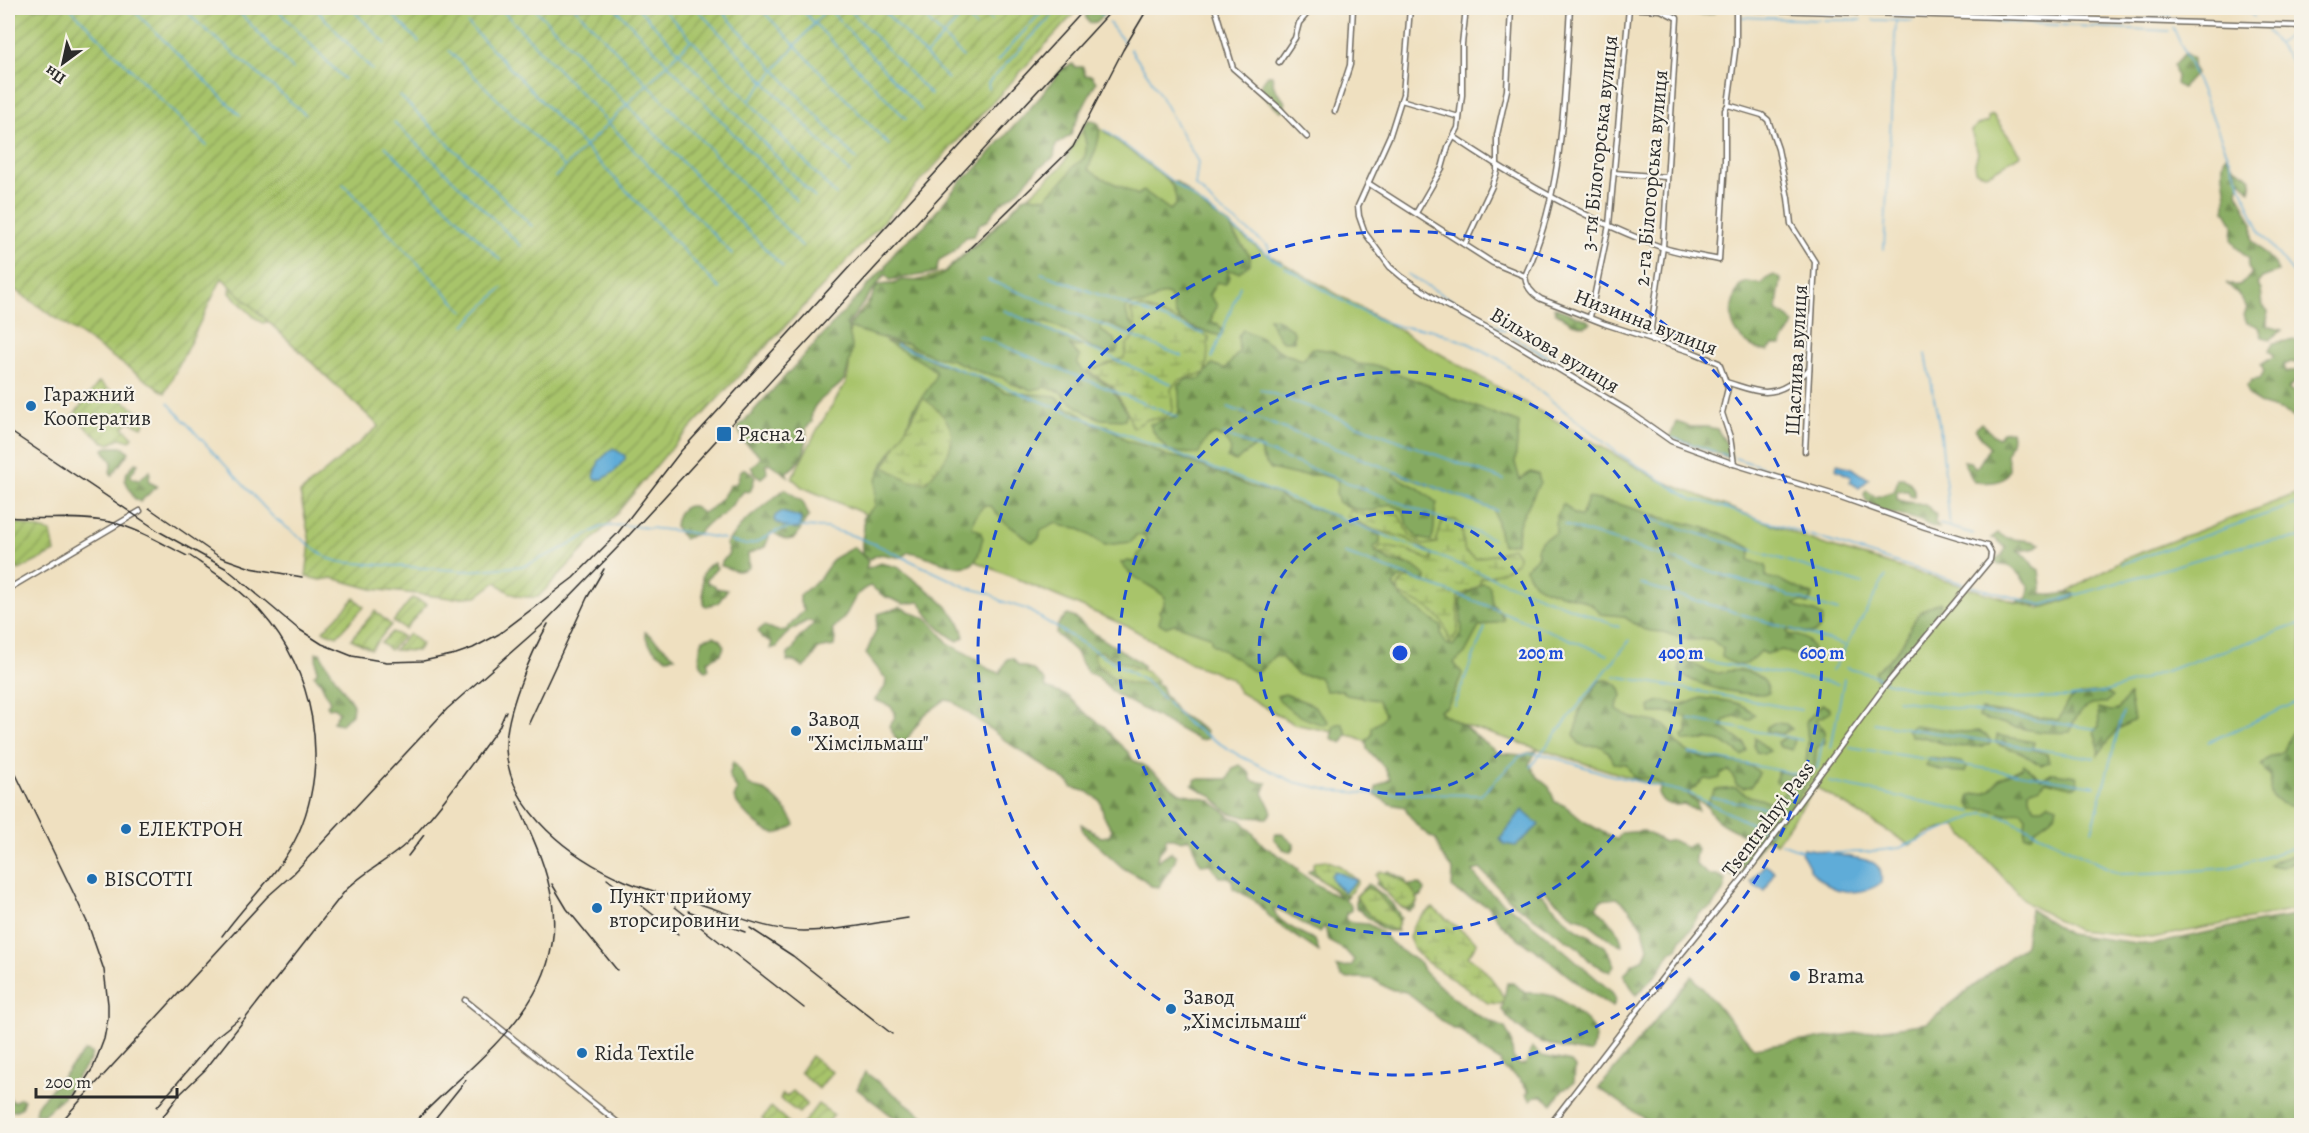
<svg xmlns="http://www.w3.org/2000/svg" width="2309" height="1133" font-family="Alegreya,serif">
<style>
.green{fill:#a8c46b;stroke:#6a784b;stroke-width:1.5}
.forest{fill:url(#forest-firs);stroke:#586a45;stroke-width:1.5}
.wetland{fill:url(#wetland-marsh);stroke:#6a784b;stroke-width:1.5}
.garden{fill:url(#garden-furrows);stroke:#6a784b;stroke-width:1.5}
.water{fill:#5eacd8;stroke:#446c82;stroke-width:1.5}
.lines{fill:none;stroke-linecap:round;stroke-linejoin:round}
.stream{stroke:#5eacd8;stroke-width:1.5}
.street-casing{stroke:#706a5f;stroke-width:7}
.street{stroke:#fff;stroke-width:4}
.rail{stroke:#2b2b2b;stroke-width:1.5}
.ring{fill:none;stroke:#1d4ed8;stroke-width:3;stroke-dasharray:10 8}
.poi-dot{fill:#1f6fb2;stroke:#f7f3e8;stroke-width:2}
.labels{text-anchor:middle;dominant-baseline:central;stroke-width:4.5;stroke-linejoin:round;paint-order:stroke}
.street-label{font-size:21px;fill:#2b2b2b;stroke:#f7f3e8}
.poi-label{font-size:21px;fill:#2b2b2b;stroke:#f7f3e8;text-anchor:start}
.centre{fill:#1d4ed8;stroke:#f7f3e8;stroke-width:3}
.ring-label{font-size:18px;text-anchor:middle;font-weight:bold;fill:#1d4ed8;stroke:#f7f3e8;stroke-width:4.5;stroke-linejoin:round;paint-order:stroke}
</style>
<defs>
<pattern id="forest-firs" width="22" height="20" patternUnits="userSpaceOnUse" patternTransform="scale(1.5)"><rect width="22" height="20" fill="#86aa5f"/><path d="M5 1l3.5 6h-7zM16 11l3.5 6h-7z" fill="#6e8b4f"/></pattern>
<pattern id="wetland-marsh" width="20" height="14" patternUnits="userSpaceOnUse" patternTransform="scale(1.5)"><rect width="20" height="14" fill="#a8c46b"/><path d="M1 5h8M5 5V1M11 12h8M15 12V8" fill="none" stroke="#899f58"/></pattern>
<pattern id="garden-furrows" width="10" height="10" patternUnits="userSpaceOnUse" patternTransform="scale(1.5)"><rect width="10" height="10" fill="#a8c46b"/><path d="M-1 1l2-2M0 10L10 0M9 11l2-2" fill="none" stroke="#899f58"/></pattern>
</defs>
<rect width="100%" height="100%" fill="#f7f3e8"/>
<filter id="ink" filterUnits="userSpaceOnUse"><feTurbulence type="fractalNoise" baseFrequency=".0167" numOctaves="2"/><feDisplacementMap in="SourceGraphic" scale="12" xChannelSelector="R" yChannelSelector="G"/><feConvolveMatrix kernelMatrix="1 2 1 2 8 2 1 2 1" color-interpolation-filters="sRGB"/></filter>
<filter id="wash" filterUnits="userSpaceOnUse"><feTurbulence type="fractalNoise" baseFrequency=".008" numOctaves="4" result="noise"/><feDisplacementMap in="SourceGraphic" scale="24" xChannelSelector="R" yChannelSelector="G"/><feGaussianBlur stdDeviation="1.35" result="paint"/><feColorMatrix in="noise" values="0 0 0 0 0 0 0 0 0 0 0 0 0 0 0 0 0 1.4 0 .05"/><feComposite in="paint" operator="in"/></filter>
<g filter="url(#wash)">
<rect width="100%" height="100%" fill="#efe0c0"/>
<!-- green -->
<g class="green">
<polygon points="1993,115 2021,154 1992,172 1985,174 1976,171 1975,163 1978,153 1971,131 1977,125 1988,122 1988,117"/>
<polygon points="1088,119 1262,251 1657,479 1822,544 2039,609 2124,559 2301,492 2301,906 2295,910 2152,938 2077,930 2028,904 1955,825 1927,833 1910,845 1816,787 1776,843 1689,796 1447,720 1412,769 1357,737 1294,724 1239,692 1231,678 1192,664 1131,628 802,487 792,478 817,430 846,383 849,369 849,334 851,323 882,285 912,282 944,272 1062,166"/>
</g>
<!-- forest -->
<g class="forest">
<polygon points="1095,8 1109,8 1097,22 1089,23 1085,16"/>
<path d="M 1670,8 L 1714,8 L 1715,12 C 1705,17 1680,14 1670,8 Z"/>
<polygon points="2185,53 2193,59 2192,66 2196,73 2182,88 2176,84 2177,77 2174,65"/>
<path d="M 1073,64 L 1075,67 L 1083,67 L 1085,75 L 1092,76 L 1096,82 L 1073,128 L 1071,135 L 1056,145 L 1054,157 L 1036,170 L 1017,192 L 1000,204 L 987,221 L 979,224 L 974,236 L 966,237 L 952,253 L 939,260 L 936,272 C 921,276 905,277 890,280 L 885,274 L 847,325 C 849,332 852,341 852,348 C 852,353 846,377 844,380 C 834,394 807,401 812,422 L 806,428 C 808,446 803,463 786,472 L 788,476 L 769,463 L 766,465 L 767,473 L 761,478 L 754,473 L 751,466 L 757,463 L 761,456 L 744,442 L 738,428 L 883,269 L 886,270 L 886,265 L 896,250 L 926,224 L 961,181 L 974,171 L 1041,96 L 1058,74 L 1063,68 Z"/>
<path d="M 1268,75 L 1272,75 L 1274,87 L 1285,102 L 1285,109 L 1281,111 C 1267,99 1251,94 1268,75 Z"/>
<path d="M 1092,120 L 1099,124 C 1102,137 1093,157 1088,169 C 1103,181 1122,185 1137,195 L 1144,191 L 1170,210 L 1176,204 C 1176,195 1175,189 1169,182 L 1177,182 L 1210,212 L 1230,225 L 1235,236 L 1250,256 L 1250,264 L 1239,272 L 1227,270 L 1230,277 L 1225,284 L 1217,282 L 1209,295 L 1217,305 L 1213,312 L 1211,322 L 1218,324 L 1223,332 L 1221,336 C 1201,330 1170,326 1173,300 L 1168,294 L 1160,295 L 1146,304 L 1132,304 L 1126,309 C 1127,319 1129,323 1138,328 L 1141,337 L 1103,322 L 1100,330 L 1114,339 L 1118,346 L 1116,353 C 1096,357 1080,337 1063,329 C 1052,323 1038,321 1026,319 L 1083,346 L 1075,347 L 1069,344 L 1080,357 L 1077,364 L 1082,370 L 1110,386 L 1127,412 L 1125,420 L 1101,419 L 1087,413 L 1065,398 L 1061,392 L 1046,387 L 1031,390 L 1010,383 L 1004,378 L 980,372 L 950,359 L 934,357 L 906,343 L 898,343 L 848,327 C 853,317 864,314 869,304 C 872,298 874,291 878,285 L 894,284 L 901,280 L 925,281 L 940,276 L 987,236 L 1023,198 L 1030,196 L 1045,198 C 1052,190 1061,183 1068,175 C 1070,172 1071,169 1073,167 C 1080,161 1086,160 1086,149 C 1087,140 1082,135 1083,126 Z"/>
<path d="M 2226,155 C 2229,160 2232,165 2236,168 C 2247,174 2255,176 2250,191 L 2240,179 L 2238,193 L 2253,224 L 2252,240 L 2275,264 L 2278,272 L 2262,278 L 2257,284 L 2261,290 L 2263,306 L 2268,311 L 2267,326 L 2282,330 L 2270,339 L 2262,337 C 2260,328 2257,324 2247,323 L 2244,315 L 2247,308 L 2238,294 L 2226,283 C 2239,289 2244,283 2252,274 L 2248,267 L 2249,258 L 2236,247 L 2232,240 L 2233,224 L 2225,210 C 2230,192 2217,171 2226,155 Z"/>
<path d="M 1774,275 L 1781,280 L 1776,310 L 1789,318 L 1794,324 L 1781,345 L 1773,345 L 1768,351 C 1761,351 1757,349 1750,345 C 1727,331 1728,308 1739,286 L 1746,282 L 1762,284 L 1767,278 Z"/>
<polygon points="1554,307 1587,320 1591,323 1585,326 1572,323 1555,312"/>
<path d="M 1269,318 C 1278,318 1288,325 1294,332 L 1294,341 L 1282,341 C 1278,336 1270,324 1269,318 Z"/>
<path d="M 1243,330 L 1257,336 L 1285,354 L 1303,360 L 1312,348 L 1334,351 L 1357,364 L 1378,366 L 1430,386 L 1452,398 L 1519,423 L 1515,463 L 1520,480 L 1530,472 L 1538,474 L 1540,482 L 1519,524 L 1517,543 L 1502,545 L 1494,510 L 1396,473 L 1394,476 L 1418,488 L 1437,503 C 1432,518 1437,527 1431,541 L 1418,538 L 1407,525 L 1403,510 L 1390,504 L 1372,511 L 1355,509 L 1339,503 L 1336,492 L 1338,480 L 1321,475 L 1297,475 L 1271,469 L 1263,460 L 1259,445 C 1248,449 1245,455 1236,461 L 1227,458 L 1231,450 L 1226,439 L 1214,434 L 1207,438 L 1198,454 L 1169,452 C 1162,442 1153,436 1150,424 L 1177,417 C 1182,408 1178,395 1179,385 L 1187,379 L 1200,379 L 1213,364 L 1225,369 L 1239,352 L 1238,336 Z"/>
<polygon points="2296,340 2301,342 2301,361 2299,364 2291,362 2284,365 2286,373 2301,369 2301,383 2293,383 2288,389 2295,392 2301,391 2301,420 2283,411 2259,404 2248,394 2247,386 2252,380 2260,379 2264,372 2261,365 2274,356 2269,350 2273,343"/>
<path d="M 885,341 L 910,348 L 938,363 L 970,373 L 1005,392 L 1056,396 L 1067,409 L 1075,410 L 1092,423 L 1108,426 L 1127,441 L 1150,447 L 1166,456 L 1181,458 L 1211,470 L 1249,486 L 1275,493 L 1289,502 L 1337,516 L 1350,525 L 1359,523 L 1380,535 L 1380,543 L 1374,547 L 1376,553 L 1390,561 L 1413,566 L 1426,576 L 1425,586 L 1405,576 L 1398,579 L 1393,585 L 1402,598 L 1442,627 L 1441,634 L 1446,644 L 1453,646 L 1462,633 L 1460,600 L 1482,583 L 1489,585 C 1491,591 1491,597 1492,602 C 1495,610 1502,612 1504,620 L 1479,627 L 1465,653 L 1454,663 L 1462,673 C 1462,676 1449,704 1447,706 C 1445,709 1442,709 1439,710 L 1444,715 L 1458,722 L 1498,753 L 1522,755 L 1537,750 L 1529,764 L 1537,777 L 1549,787 L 1555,802 C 1568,804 1575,817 1587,823 C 1597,829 1607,835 1617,840 L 1621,833 L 1644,831 L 1664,842 L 1672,840 L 1686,847 L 1693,843 L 1697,849 L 1695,858 L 1696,865 L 1709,875 L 1717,875 L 1725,879 L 1725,889 L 1711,908 L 1701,912 L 1695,920 L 1692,928 L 1681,939 L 1677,948 L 1670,952 L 1658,973 L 1636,995 L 1624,975 L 1632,964 L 1644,959 L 1648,948 L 1643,928 L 1629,908 L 1617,898 L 1601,900 L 1596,907 C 1606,920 1621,928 1622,945 L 1612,941 L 1583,919 L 1575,917 L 1543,890 L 1538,890 C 1548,900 1557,911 1567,921 C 1583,937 1610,940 1614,966 L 1610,972 L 1589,961 L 1580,949 L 1514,904 L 1480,869 L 1473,871 C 1484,893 1512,907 1531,923 C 1559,945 1585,969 1612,992 L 1616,1000 L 1613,1007 C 1588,993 1568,975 1546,958 C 1527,943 1498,929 1489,906 L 1458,893 L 1452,887 L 1453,871 L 1441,854 L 1436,839 C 1425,836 1409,818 1405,807 L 1390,804 L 1375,795 L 1376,787 L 1390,779 L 1384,767 L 1367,749 L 1366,741 L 1372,735 L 1372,727 L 1381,721 L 1385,714 L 1377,700 L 1347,695 L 1342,690 L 1326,691 L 1319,677 L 1298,675 L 1281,657 L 1274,656 L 1259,672 L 1251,670 L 1239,660 L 1212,644 L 1210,636 L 1174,624 L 1166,627 L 1159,623 L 1161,616 L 1159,611 L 1164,605 L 1165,597 C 1151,583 1131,581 1121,562 L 1129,561 L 1136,563 L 1138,555 L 1147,542 L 1144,535 L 1136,535 L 1131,542 L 1105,545 L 1078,528 L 1063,526 L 1056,522 L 1041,530 L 1039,538 L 1032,542 L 1003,521 L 991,506 L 983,506 L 974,519 L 972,527 L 980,531 L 983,538 C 980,545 980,555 975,561 C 962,578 924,551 908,552 L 902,557 C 889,559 883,549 871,559 L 863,556 C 858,541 867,533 863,517 L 875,506 L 876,481 L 884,462 L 903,436 L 914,408 L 933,382 L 936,373 C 931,364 897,349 885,341 Z"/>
<polygon points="1676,422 1691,427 1707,427 1717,429 1730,449 1731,456 1729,458 1692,445 1690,442 1670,438"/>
<path d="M 1981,423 C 1987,428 1990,434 1998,438 L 2003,432 L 2011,431 C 2014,441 2009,445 2007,454 C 2007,458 2009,463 2009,468 C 2007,485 1988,483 1974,482 L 1963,461 L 1970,462 L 1976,468 C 1983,461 1983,454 1990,448 L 1975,429 Z"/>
<polygon points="108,447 124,447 129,452 112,475 110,472 112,462 105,453 104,449"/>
<polygon points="135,463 138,464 131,474 131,478 138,480 150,471 149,482 157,486 140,502 134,498 125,480 127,472"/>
<path d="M 743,469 L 746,469 L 755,477 L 751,490 L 748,492 L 744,491 L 723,515 L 709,522 L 698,533 L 684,539 L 675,526 C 676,515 681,505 693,506 L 702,513 C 713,509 725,496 729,486 L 737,483 L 740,472 Z"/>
<path d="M 1899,478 L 1903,478 C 1910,481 1916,488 1914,497 L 1910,496 L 1908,491 L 1897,491 L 1897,499 C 1913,507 1923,497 1936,515 L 1935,523 L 1939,528 C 1929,528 1922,520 1912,518 C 1897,515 1879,512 1867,502 L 1864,494 L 1866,490 L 1876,497 L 1894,491 Z"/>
<path d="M 785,489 L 803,502 L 809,516 C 801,522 800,543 785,539 C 780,538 776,533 771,532 L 765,547 L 748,554 L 749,567 C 739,575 731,569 720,565 L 729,553 L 726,544 L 743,523 Z"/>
<path d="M 1588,498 L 1619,504 L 1656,516 L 1702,527 L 1723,534 L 1751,548 L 1749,560 L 1766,566 L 1766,577 L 1779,580 L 1813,595 L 1808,604 L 1801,602 L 1794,604 C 1802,612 1814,609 1823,617 C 1819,644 1803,629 1787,630 L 1788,634 C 1800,636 1809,637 1813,650 L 1804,659 L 1782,650 L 1766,654 L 1761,651 C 1747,667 1741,670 1722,657 L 1723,649 L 1711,639 L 1688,640 L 1663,632 L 1651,631 L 1643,629 L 1623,616 L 1600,614 C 1585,588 1533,602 1526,568 L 1538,556 L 1537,548 L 1542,540 L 1556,533 L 1556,517 L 1563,503 L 1574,514 L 1581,517 Z"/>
<path d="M 1998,533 C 2011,543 2024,537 2040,544 L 2033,549 L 2017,551 L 2028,558 L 2034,567 L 2039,570 L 2042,594 C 2052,598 2064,591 2074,593 L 2075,597 L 2045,607 L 2014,602 L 2028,598 L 2029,586 C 2018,576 2017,565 1999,565 L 1994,559 L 2002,556 L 2006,548 L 1996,539 L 1991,538 Z"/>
<path d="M 854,547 L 868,561 L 866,569 L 880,563 L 898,567 L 904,572 C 925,589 960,609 964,637 L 958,641 C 942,633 928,618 920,602 L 904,604 L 884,596 L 870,586 C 857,591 854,600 848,611 C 845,618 837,624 832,630 L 835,638 L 834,646 L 818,649 L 809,663 L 803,667 L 794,661 L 787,661 L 788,654 C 796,649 794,643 800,637 C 805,631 811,629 814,622 L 807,621 C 796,627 782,635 777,647 L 770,649 L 772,642 L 762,638 L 758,631 L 764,626 L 778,631 L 786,630 L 804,610 L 800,603 L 800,595 L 820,578 L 834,558 Z"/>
<path d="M 714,563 L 717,568 L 707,579 L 707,583 L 714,585 L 716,588 L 727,590 L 718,603 L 707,606 L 704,605 C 704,589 695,571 714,563 Z"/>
<path d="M 1941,602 C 1941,617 1896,666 1884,679 L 1876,679 L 1875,671 C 1882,665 1890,660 1896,652 C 1916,629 1906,613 1941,602 Z"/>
<path d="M 900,607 L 929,620 L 949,644 L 978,660 L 988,669 L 1000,673 L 1007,659 L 1013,658 L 1018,665 L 1032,669 L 1045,681 L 1046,688 L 1067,696 L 1088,715 L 1105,727 L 1113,738 L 1129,753 L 1133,760 L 1146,767 L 1180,793 L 1203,798 L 1211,801 L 1231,817 L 1241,820 L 1264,846 L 1282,857 L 1298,869 L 1297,871 L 1328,892 L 1342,898 L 1320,879 L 1308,872 L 1323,862 L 1348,896 L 1344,898 L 1351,905 L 1351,911 L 1346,913 L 1345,919 L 1354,923 L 1368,924 L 1377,929 L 1396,947 L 1421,964 L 1425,972 L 1445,991 L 1477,1015 L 1505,1028 L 1511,1039 L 1513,1057 L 1519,1065 L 1526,1064 L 1532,1047 L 1542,1056 L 1571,1062 L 1575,1067 L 1574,1082 L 1562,1091 L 1552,1104 L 1542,1096 L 1535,1096 L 1531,1100 L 1526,1094 L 1529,1091 L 1519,1079 L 1503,1068 L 1500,1061 L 1480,1049 L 1463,1032 L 1451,1028 L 1406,992 L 1389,989 L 1373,979 L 1358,978 L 1349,979 L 1342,977 L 1336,967 L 1352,966 L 1354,960 L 1345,950 L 1328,941 L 1325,926 L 1320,932 C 1302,928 1290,910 1273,909 C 1278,924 1302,933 1315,940 L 1319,952 L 1276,923 L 1254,900 L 1233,888 L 1232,880 L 1227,877 L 1219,877 L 1210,864 L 1202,865 C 1195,857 1195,847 1189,838 L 1182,841 L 1174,838 L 1166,838 L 1165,846 L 1158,854 L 1157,861 L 1171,852 L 1176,856 C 1175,867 1163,876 1159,887 L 1151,886 L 1145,880 L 1123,868 L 1083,832 L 1081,824 L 1101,837 L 1109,836 L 1112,829 L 1104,817 L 1100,801 L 1088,792 L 1073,788 L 1068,782 L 1010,744 L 952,701 L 945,700 L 923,716 L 905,742 L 897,740 L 889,726 L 894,720 L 895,712 L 890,706 L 875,700 L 885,687 L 886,679 L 866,654 L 876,630 L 878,614 Z"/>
<path d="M 1068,615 L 1075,618 L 1093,633 L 1138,661 L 1144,667 L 1140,670 L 1151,681 L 1161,686 L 1164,694 L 1179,714 L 1206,731 L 1207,739 L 1199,740 L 1115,694 L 1098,677 L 1087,672 L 1075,651 L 1056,634 C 1057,625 1059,620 1068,615 Z"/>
<path d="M 645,632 L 647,633 L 675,657 L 667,658 C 657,653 646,645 645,632 Z"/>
<path d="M 714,636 L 721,640 L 724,647 L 721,654 L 707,661 L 709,669 L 706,671 C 696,661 699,652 703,639 Z"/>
<path d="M 316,653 L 320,653 C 330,671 342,687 353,705 L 352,714 L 341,724 L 333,722 L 339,712 L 334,707 L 329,708 L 327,705 L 330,702 L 320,681 L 314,675 L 317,672 Z"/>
<path d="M 1689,661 C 1697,666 1704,671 1714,673 C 1719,674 1723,672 1728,671 C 1746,669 1766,673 1769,693 C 1748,697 1693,687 1679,671 L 1681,663 Z"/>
<path d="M 1607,680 C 1616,683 1620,686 1622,696 L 1618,702 L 1617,710 C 1636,725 1651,716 1665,726 C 1672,730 1671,735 1675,741 C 1682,750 1696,757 1707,759 C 1723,762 1750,760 1759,773 L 1751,786 L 1743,788 L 1736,785 L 1734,777 L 1729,771 L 1721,773 L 1720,778 L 1713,780 L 1705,779 L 1688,793 L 1690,798 L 1697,802 L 1698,810 L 1690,808 L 1684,804 C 1672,806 1663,806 1658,793 L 1662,786 C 1654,777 1646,778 1634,778 L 1626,764 L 1614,763 C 1612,759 1609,753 1606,750 C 1595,738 1582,757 1574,734 L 1577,727 L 1579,711 L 1599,681 Z"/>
<path d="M 2106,692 L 2113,697 L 2106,703 C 2096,702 2081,708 2076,718 C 2073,722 2073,727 2070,732 C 2047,734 2023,730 2001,723 C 1993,720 1986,721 1979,717 L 1981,710 L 2058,720 C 2064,714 2063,709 2067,703 C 2074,692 2095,694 2106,692 Z"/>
<path d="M 1285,694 L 1313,705 L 1328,722 L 1324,725 C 1307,720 1286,712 1277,696 Z"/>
<polygon points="2129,695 2134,720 2117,730 2098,755 2099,748 2094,732 2099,726 2098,708 2110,711 2117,710"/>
<path d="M 1701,698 C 1722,701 1740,699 1755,715 L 1749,720 L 1734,716 L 1724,721 L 1724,729 L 1744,743 L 1747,751 L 1742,756 C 1722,737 1711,739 1684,741 L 1682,737 L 1687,734 L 1687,717 L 1672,713 L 1651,713 L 1650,707 C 1665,694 1668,706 1682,705 C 1688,704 1694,700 1701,698 Z"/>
<path d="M 1822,704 L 1830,708 L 1830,711 L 1826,715 L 1816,719 L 1824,731 L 1825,743 L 1819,745 L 1816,749 L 1814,773 L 1794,803 L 1738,875 L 1730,875 L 1732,868 L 1755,841 C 1737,829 1713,826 1706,803 L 1715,790 L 1736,788 L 1749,796 L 1774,803 L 1788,789 L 1784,784 L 1776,782 L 1777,772 L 1783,772 L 1801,778 L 1805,774 L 1808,741 L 1806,722 Z"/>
<polygon points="1342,723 1347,734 1342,743 1331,738 1334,725"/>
<polygon points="1774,723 1786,724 1792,729 1782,734 1766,731 1767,727"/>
<path d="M 1914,725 L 1962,732 L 1979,731 L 1986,735 L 1991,741 L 1989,745 C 1976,747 1962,748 1949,745 C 1935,742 1926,735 1911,736 L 1907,729 Z"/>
<path d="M 2301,731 L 2301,806 C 2292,808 2274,804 2271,793 C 2269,788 2271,782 2271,777 L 2261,766 C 2269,754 2273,758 2282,752 C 2287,747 2288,739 2291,733 Z"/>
<path d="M 1997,735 L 2034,742 L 2032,749 L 2047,754 L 2049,762 L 2041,765 C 2033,762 2028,755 2020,752 C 2012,748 2004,749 1996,743 Z"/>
<polygon points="1787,737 1795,739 1792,750 1780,747 1777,742"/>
<polygon points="1755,738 1770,751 1763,754 1756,752 1754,745"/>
<polygon points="1930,758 1961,762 1967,768 1965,772 1941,771 1926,765"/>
<path d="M 733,762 C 742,770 744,780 749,785 C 754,789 758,788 763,790 C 775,797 790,812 795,825 C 788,829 781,835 772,833 C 760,830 739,808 734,798 L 737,790 L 729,776 Z"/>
<polygon points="2024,764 2042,779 2053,773 2076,776 2079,785 2071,787 2046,781 2040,787 2029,791 2029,798 2035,808 2043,808 2049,803 2057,806 2055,815 2036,829 2032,836 2024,836 2026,817 2021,811 2006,815 1989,809 1973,809 1968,803 1970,795 1985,793 1992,789 1999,779 2022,768"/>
<polygon points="1240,765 1249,772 1252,781 1267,783 1263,793 1272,812 1267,818 1246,817 1230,813 1223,808 1213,797 1192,785 1196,779 1228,779 1233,768"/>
<polygon points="1275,834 1282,834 1294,844 1294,848 1291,852 1283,849 1274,839"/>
<polygon points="2301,853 2301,858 2282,867 2269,865 2274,861"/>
<path d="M 1388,871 L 1404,879 L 1408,885 L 1419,884 L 1424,890 L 1422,896 L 1418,897 L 1415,908 L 1409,911 C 1395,906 1389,892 1376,884 L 1379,878 Z"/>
<path d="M 1368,884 C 1383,894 1393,902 1401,918 L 1399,921 L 1388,915 L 1398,931 L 1387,931 L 1382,929 L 1356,908 L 1356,896 Z"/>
<polygon points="2030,909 2068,934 2152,945 2235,926 2301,915 2301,1125 1654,1125 1599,1088 1692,976 1754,1048 1927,1023 2025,945"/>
<path d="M 1507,983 L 1514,983 L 1525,993 C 1535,992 1544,994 1553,996 C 1562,999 1594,1024 1595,1033 C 1596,1039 1593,1046 1592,1052 C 1578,1054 1546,1045 1533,1038 C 1522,1032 1510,1020 1502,1010 Z"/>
<polygon points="85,1051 92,1053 90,1060 61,1099 43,1115 35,1113 37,1105"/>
<polygon points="865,1072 935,1125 904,1125 857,1089"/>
<polygon points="8,1096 13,1102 21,1098 24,1100 21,1108 14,1111 8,1110"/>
</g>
<!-- wetland -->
<g class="wetland">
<polygon points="231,284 270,321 263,323 254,317 230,293"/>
<polygon points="1141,307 1184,323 1209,337 1206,373 1180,380 1171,389 1173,410 1164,419 1148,419 1133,428 1127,412 1113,387 1088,371 1124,358 1127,344 1135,336 1135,323 1130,310"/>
<path d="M 923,398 C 944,413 961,431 946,457 C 941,466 932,474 926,483 L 910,481 L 884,467 Z"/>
<path d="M 1351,510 L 1367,516 L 1382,512 L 1398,514 L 1410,535 L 1423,545 L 1436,543 L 1442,522 C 1467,512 1461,537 1465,552 L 1476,559 C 1483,555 1490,556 1498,554 C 1504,551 1506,549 1513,548 L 1518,555 L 1517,563 C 1505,570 1495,576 1481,578 L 1479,586 L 1458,597 L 1458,631 L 1450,644 C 1448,638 1447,631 1444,625 C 1437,609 1414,601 1399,594 L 1398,586 L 1403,580 L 1411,578 L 1426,583 L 1426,576 L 1413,566 L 1376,552 L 1380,546 L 1410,551 L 1431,561 L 1432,554 L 1406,538 L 1374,530 L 1346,516 Z"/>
<path d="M 1101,651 C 1107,654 1112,658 1118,661 C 1133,667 1147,668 1157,681 C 1138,692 1096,676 1093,653 Z"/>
<path d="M 1326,860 L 1340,866 L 1358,881 L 1351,892 L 1346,895 C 1333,889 1313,879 1313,864 L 1317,861 Z"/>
<path d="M 1381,871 C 1395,877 1414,885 1418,901 C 1415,905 1410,909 1405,908 C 1398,908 1377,882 1376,875 Z"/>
<path d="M 1367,888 L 1375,891 L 1397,917 L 1399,921 L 1396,931 C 1380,927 1363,910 1356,896 Z"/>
<path d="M 1433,908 L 1477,943 L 1468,957 C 1483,965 1497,984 1505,999 L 1501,1004 L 1488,1003 L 1425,961 L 1415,951 L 1409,938 C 1413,922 1419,917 1433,908 Z"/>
</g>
<!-- garden -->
<g class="garden">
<path d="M 8,8 L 1079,8 L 894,210 L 667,453 L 606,526 L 538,597 C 518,598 511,596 496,582 L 477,596 L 451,598 L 372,589 L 332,578 L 321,580 L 306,577 L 310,542 L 300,493 L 379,426 L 222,278 L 165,393 L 8,285 Z"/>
<polygon points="99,382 137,411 145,422 142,427 129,421 123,427 133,437 130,441 120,438 110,444 102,441 73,416"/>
<polygon points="9,521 51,532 55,552 19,570 8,563"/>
<polygon points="355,598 364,607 337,636 323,631"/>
<polygon points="412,598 427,604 405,629 393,622"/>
<polygon points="375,611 391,625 371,649 351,639"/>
<polygon points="392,632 403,637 390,650 381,643"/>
<polygon points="409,634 422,644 417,651 394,650"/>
<polygon points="811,1056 832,1072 819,1089 800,1072"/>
<polygon points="793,1091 807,1104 799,1113 780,1099 783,1094 786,1097"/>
<polygon points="818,1104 834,1115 826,1125 802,1125"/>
<polygon points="771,1107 789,1123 788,1125 770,1125 762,1119"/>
</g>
<!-- water -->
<g class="water">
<polygon points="613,448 625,456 625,459 615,471 603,479 596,479 594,477 599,461"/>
<polygon points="1837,464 1852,468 1869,479 1859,488 1850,482 1851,477 1836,469"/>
<path d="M 781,512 L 800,517 L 801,521 L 799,528 C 792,531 779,525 774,520 L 775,516 Z"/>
<polygon points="1522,810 1539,825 1516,846 1504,844 1500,839"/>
<path d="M 1803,848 C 1818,850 1831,853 1845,856 C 1862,860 1885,858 1881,883 C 1860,898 1830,893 1813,873 C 1808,867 1806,859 1801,853 Z"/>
<polygon points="1765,864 1774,872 1765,891 1756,887 1751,881"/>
<path d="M 1335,871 L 1356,880 L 1345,892 C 1338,887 1332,884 1331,875 Z"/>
</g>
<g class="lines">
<!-- stream -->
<g class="stream">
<polyline points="70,8 207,146"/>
<polyline points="131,8 240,115"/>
<polyline points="183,8 198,23 305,114"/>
<polyline points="235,8 293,69"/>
<polyline points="276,8 344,79"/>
<polyline points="315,8 372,70"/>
<polyline points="351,8 386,44"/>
<polyline points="386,8 419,42"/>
<polyline points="418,8 427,16"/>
<polyline points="500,8 732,254"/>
<polyline points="534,8 783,267"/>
<polyline points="575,8 802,246"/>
<polyline points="615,8 797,201"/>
<polyline points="638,8 815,198"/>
<polyline points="662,8 836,195"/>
<polyline points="696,8 850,173"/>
<polyline points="719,8 857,160"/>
<polyline points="760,8 889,145"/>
<polyline points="800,8 906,119"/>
<polyline points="828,8 921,110"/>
<polyline points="848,8 931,95"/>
<polyline points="881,8 948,79"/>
<polyline points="916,8 963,57"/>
<polyline points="958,8 976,27"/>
<polyline points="981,8 992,21"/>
<polyline points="1018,8 1022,12"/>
<polyline points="1097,8 1103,16"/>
<polyline points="1990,8 2169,14 2170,16"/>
<polyline points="2247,8 2254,17"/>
<polyline points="1741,17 1819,20"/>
<polyline points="1947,19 2169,31"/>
<polyline points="1824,20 1861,20"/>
<polyline points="1873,20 1913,21"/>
<polyline points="1109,23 1124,42"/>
<polyline points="468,24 720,289"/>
<polyline points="2173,27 2199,85 2260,232 2302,284"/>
<polyline points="2267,31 2302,74"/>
<polyline points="2278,44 2291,33"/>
<polyline points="1130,49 1149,76 1198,162 1195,186 1201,190 1215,206 1268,246 1271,258 1282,264"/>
<polyline points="449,51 565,167"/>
<polyline points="926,55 969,8"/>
<polyline points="997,61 1045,8"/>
<polyline points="989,89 988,83 1059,8"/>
<polyline points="400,96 532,226"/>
<polyline points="749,101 827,8"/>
<polyline points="394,122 521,246"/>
<polyline points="1105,130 1271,257"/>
<polyline points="385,146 500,260"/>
<polyline points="555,177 691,40"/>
<polyline points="343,184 464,312"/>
<polyline points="1884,249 1896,21"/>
<polyline points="1285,267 1355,308 1382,321 1401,327 1430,329 1470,344 1499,359 1619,454 1693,500 1706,502 1964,584"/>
<polyline points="1041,273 1204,334"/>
<polyline points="1407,274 1505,331"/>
<polyline points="988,280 1182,356"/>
<polyline points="1003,310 1171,384"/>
<polyline points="465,325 502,288"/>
<polyline points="979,336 1177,417"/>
<polyline points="1511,336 1584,378"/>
<polyline points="897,345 1619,627"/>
<polyline points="1926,354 1941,435 1950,527"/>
<polyline points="1212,358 1240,286"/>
<polyline points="1260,389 1504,480"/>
<polyline points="168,403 273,517 327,558 340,562 466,571 524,566 566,547 601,527 623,525 686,532 724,539"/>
<polyline points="1228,407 1497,511"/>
<polyline points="1222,434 1493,539"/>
<polyline points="1673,438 1731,457"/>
<polyline points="1735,458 1790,476"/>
<polyline points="1651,519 1862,584"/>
<polyline points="1939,524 1974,534"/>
<polyline points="1564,525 1838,611"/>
<polyline points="799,527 826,528 851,535 877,545 968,588 989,593 1001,601 1026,609 1148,683 1188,724 1240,756 1294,782 1334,791 1363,793 1481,795 1520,756 1530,753 1546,755 1610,775 1688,793 1770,833"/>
<polyline points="730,541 746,545 755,543 777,531 791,528"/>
<polyline points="1344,553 1483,604 1608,655"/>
<polyline points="2122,564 2302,502"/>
<polyline points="1641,584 1844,645"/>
<polyline points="1971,586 2042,605 2249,544 2302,538"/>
<polyline points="1676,656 1838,684"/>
<polyline points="1846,668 1873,675 1886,682 1931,692 1992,699 2070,697 2106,692 2302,623"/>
<polyline points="1832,671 1886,576"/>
<polyline points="1615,676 1801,710"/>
<polyline points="1897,700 2096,729"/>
<polyline points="1454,705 1485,628"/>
<polyline points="1688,719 1802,740"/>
<polyline points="1874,723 2094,758"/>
<polyline points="2208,742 2302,700"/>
<polyline points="1850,747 2095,786"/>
<polyline points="1831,748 1844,679"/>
<polyline points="1689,753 1802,775"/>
<polyline points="1530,767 1630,640"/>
<polyline points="1817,769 1823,738"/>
<polyline points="1829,782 1972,812"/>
<polyline points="1711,797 1773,809"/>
<polyline points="2092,831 2123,712"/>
<polyline points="1781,843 1803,851"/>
<polyline points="1825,853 1866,852 1900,848 1983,813 2005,817 2120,874 2175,872 2227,868 2259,859 2302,845"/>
</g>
</g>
</g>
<g filter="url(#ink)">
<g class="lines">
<!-- street casing -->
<g class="street-casing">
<g id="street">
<polyline points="1215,8 1233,68 1280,109 1307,137"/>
<polyline points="1410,8 1403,94 1390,135 1358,206 1359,216 1365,233 1390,267 1402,277 1445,305 1508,339 1627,410 1671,441 1734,464 1838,496 1925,527 1987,546 1991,553 1990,560 1885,686 1743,878 1678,958 1571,1097"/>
<path d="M 1570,8 C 1564,98 1564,192 1525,276 C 1526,287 1532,294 1541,299 L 1605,324 L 1692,352 L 1719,363 L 1728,388 L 1722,413 L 1730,437 L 1734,464"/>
<polyline points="1620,8 1661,10 1677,18 1663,247 1651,328 1653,341"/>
<polyline points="1737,9 2302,26"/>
<polyline points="1279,62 1295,38 1299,23 1312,8"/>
<polyline points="1401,100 1459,117"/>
<polyline points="1728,105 1762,115 1768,120 1778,149 1788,198 1791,224 1815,262 1805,451"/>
<polyline points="1335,111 1350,65 1353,8"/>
<path d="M 1454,137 C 1519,181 1587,220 1661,247 C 1679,253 1700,256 1719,260 L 1725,161 L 1725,110 L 1728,105 L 1736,44 L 1736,8"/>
<polyline points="1614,173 1666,177"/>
<polyline points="1368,183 1493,263 1525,276"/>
<polyline points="1416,213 1442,168 1448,147 1458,128 1462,95 1462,44 1466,8"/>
<polyline points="1465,244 1492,186 1497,171 1497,135 1507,90 1511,8"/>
<polyline points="1590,317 1609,225 1629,8"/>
<path d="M 1726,382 C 1753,390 1769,400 1794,381 C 1800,378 1805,374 1809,369"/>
<polyline points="8,589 140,511"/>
<polyline points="465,1000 622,1126"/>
<polyline points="1549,1126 1569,1100"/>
</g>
</g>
<!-- street -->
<use href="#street" class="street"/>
<!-- rail -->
<g class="rail">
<polyline points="966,252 1073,147 1123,50 1148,8"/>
<polyline points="8,430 160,532 227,569 297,628 322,644 352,656 387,662 423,661 456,654 473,648 499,634 573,578 617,534 681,451 1086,8"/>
<polyline points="149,508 218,556"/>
<path d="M 8,517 C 41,521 77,515 110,522 C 137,528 163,544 187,556"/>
<path d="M 190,556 C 215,573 241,589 261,612 C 314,672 331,760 298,834 C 280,873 247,901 222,936"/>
<polyline points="220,557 251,568 302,577"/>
<path d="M 548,624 C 530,655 505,714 506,749 C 509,812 572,858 625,881 C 646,890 668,895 690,901 C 729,912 763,931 804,931 C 839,931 874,923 908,918"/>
<polyline points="529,723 587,598 604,569"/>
<polyline points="8,758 72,890 88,924 104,970 108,1004 108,1018 104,1039 93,1068 74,1097"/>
<polyline points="408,856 424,835"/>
<polyline points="607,879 678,934"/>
<polyline points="552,884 567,909 617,970"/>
<polyline points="675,907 804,1008"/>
<polyline points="688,911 745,932"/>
<polyline points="750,928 793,956 892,1034"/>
<polyline points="157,1107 216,1037 240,1018"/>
<polyline points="57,1126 267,897 293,874 447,709 541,626 620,545 1114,8"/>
<path d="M 156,1126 L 179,1095 L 205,1070 L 345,891 C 363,872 388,861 407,843 C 439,811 471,764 499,727 L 506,711"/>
<path d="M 411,1126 C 471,1061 568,1004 552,901 C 547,866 531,834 517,802"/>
<polyline points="429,1126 466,1080"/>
</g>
</g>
</g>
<!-- distance rings -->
<g class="ring">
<circle cx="1400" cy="653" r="141"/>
<circle cx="1400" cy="653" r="281"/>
<circle cx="1400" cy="653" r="422"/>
</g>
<!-- markers -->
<g class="poi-dot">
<circle cx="31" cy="406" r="6"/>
<rect x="716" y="426" width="16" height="16" rx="3"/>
<circle cx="796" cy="731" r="6"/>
<circle cx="126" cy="829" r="6"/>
<circle cx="92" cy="879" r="6"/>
<circle cx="597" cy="908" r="6"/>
<circle cx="1795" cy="976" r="6"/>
<circle cx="1171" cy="1009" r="6"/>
<circle cx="582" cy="1053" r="6"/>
</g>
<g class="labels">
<!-- street labels -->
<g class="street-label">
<text transform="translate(1599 143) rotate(-84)">3-тя Білогорська вулиця</text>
<text transform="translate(1651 178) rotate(-85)">2-га Білогорська вулиця</text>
<text transform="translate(1646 322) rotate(21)">Низинна вулиця</text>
<text transform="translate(1555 350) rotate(31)">Вільхова вулиця</text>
<text transform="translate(1796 360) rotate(-87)">Щаслива вулиця</text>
<text transform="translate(1768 819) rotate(-53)">Tsentralnyi Pass</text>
</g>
<!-- poi labels -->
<g class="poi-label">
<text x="43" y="394">Гаражний<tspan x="43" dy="24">Кооператив</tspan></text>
<text x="738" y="434">Рясна 2</text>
<text x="808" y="719">Завод<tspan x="808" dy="24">"Хімсільмаш"</tspan></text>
<text x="138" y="829">ЕЛЕКТРОН</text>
<text x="104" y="879">BISCOTTI</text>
<text x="609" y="896">Пункт прийому<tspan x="609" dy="24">вторсировини</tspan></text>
<text x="1807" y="976">Brama</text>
<text x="1183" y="997">Завод<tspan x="1183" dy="24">„Хімсільмаш“</tspan></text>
<text x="594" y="1053">Rida Textile</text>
</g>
</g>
<circle cx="1400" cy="653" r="9" class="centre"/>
<g class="ring-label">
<text x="1541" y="659">200 m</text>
<text x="1681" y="659">400 m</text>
<text x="1822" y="659">600 m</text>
</g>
<!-- margin -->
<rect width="2309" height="1133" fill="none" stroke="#f7f3e8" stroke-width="30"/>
<!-- north arrow -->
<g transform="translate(63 63) rotate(213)" stroke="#f7f3e8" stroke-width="4.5" paint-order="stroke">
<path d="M0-4.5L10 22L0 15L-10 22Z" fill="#2b2b2b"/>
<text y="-9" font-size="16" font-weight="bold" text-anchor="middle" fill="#2b2b2b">Пн</text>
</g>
<!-- scale -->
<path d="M36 1088v9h141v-9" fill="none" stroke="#2b2b2b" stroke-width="3"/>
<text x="45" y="1088" font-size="18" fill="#2b2b2b" stroke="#f7f3e8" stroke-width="4.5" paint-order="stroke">200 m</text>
</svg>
